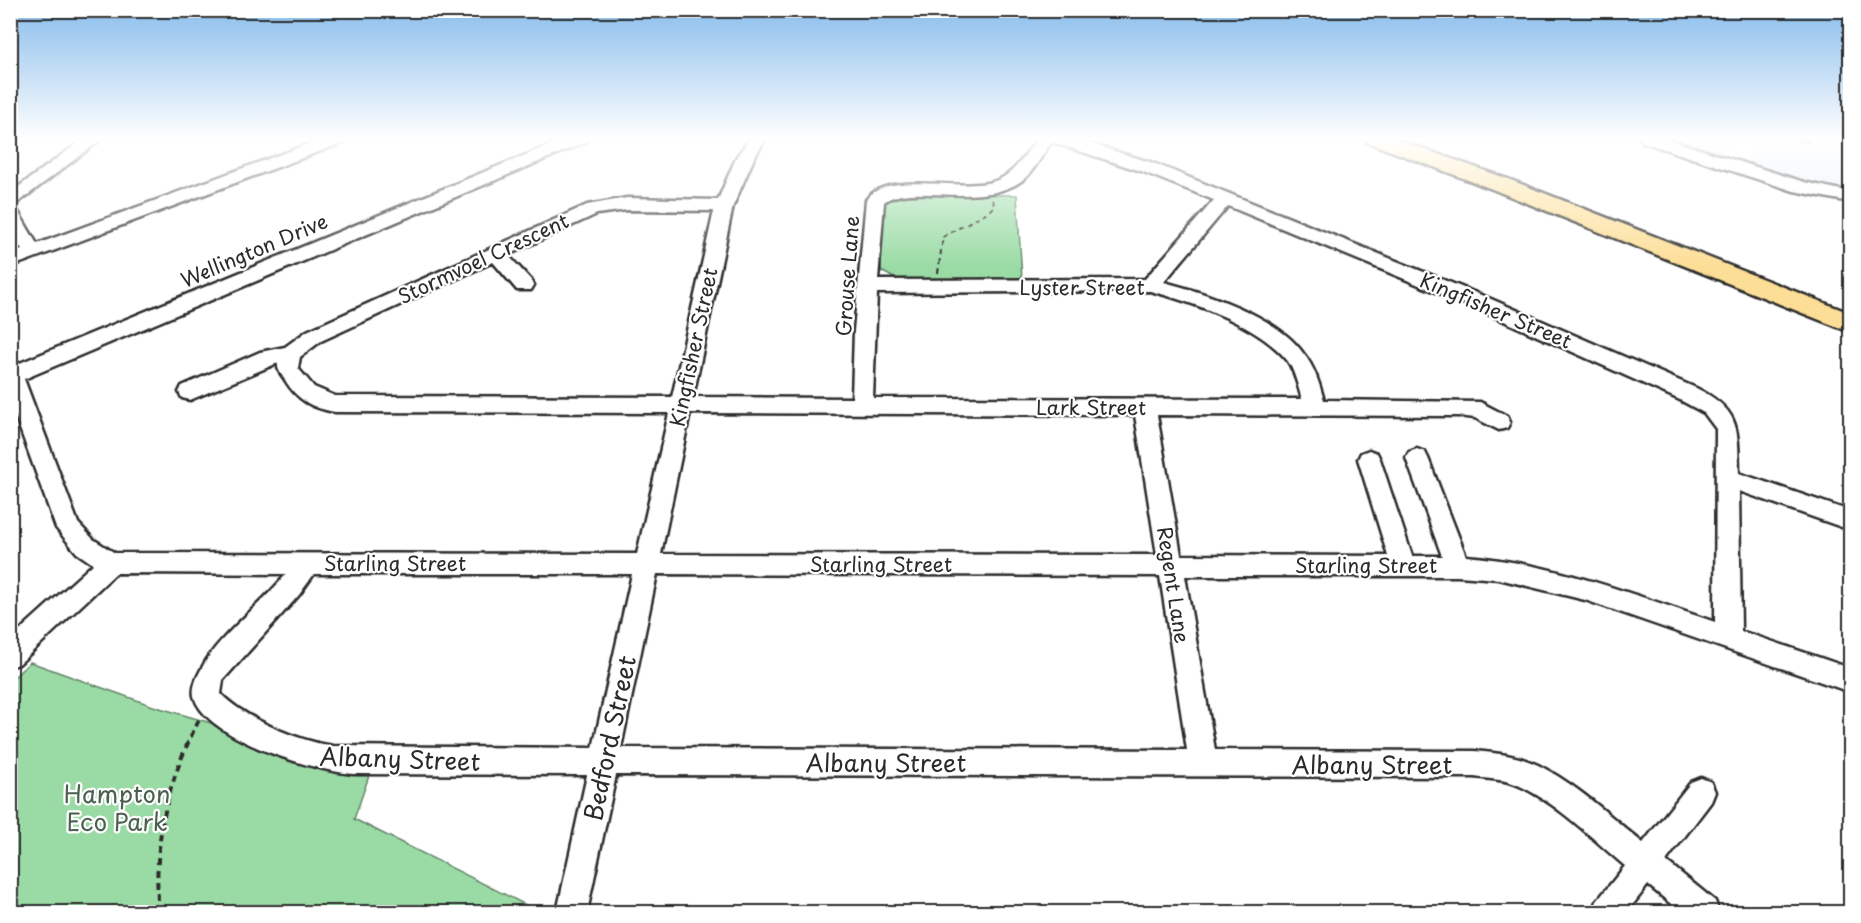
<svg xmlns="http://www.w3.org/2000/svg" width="1861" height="923" font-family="'Playpen Sans',sans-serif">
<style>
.built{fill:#e6eefb}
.green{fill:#9adba5;stroke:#628368;stroke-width:1.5}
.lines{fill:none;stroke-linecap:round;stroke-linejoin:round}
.minor-casing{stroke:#2b2b2b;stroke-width:5}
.major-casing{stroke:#2b2b2b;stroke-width:5}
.path-far1{stroke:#2b2b2b;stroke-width:2;stroke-dasharray:5 4;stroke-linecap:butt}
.path{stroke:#2b2b2b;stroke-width:4;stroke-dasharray:7 5;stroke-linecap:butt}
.minor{fill:#fff;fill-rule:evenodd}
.major{fill:#fdde96;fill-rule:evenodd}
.wall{fill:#93a9d0;stroke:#2b2b2b;stroke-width:1.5}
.labels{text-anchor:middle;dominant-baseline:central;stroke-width:4.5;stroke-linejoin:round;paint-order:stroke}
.street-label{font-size:20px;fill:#2b2b2b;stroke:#fff}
.near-street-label{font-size:24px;fill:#2b2b2b;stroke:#fff}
.near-park-label{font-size:24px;fill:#4c6050;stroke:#fff}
</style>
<rect width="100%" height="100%" fill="#fff"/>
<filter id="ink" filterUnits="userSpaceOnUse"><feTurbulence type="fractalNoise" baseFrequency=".0167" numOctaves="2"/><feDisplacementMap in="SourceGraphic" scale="12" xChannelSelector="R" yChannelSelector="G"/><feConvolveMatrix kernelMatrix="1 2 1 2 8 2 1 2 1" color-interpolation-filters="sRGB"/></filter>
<g filter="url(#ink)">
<!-- built -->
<polygon class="built" points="1672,138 1850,138 1850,188 1805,181 1750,163 1748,158 1753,148 1732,141 1728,151 1717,152"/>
<!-- green -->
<g class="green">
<polygon points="895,194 1017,195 1022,280 896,279 881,271 883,202"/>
<polygon points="30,662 153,706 371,770 354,819 540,912 11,912 11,680"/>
</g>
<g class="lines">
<!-- minor casing -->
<g class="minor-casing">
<g id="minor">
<polygon points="85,138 103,138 12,207 16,208 37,244 325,138 347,138 345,142 10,267 10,254 22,250 10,229 10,193"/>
<path d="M 567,138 L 588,138 L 586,142 L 24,379 L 78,523 L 93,539 L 115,553 L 637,554 L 669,413 L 335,412 C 312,408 297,400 285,380 C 281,374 277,370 278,363 L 190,400 L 182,398 L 179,392 L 182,386 L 260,352 L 285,347 L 307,331 L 587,205 L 627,198 L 718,200 L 736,158 L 750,138 L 766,138 L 754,158 L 733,206 L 693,397 L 852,398 L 854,331 L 866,200 C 888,168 966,195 1000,179 C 1018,170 1026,152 1038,138 L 1072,138 L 1153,163 L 1491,299 L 1696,388 C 1740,410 1738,427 1739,473 L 1850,511 L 1850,530 L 1739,491 L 1741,631 L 1850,668 L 1850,692 L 1585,600 L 1499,579 L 1458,576 L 1185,576 L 1215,750 L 1474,751 C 1496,753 1517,755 1538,765 C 1576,784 1610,816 1643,843 L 1691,782 L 1701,778 L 1711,782 L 1715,792 L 1711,802 L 1666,861 L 1715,901 L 1719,912 L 1681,912 L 1648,885 L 1627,912 L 1593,912 L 1597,901 L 1625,866 C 1594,840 1557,803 1520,786 C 1506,779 1489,779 1474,777 L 616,775 L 587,912 L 557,912 L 587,775 L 354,774 C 314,771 205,739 194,696 C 192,686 198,675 203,666 C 219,635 264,603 286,574 L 116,573 L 19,664 L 10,667 L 10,639 L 93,564 L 77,553 L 56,528 L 10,401 L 10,367 ZM 1052,142 L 1141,171 L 1214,200 L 1145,279 L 878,280 L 884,202 C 911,181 983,211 1024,179 C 1036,169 1042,153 1052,142 ZM 1228,206 L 1477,309 L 1680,400 L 1704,413 L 1716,429 L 1715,622 C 1634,595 1553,563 1466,556 L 1428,458 L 1425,452 L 1417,449 L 1409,452 L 1406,458 L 1442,556 L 1412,556 L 1380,459 L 1377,453 L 1369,450 L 1361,453 L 1358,459 L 1388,556 L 1181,555 L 1157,415 L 1458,416 L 1475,418 L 1499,430 L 1507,428 L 1510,422 L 1507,416 L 1480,402 L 1324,400 C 1319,383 1314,366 1303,353 C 1277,316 1206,293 1164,282 ZM 627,210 L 714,211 L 672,397 L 335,396 L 314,387 L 298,368 L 300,357 L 321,341 L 493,262 L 517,290 L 531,290 L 534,285 L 531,280 L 508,255 L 597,214 ZM 1150,291 C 1193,302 1258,325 1287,360 C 1295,371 1298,387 1302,399 L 873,398 L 877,293 ZM 690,413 L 1135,415 L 1157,555 L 661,554 ZM 314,574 L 632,574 L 593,748 L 333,746 C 299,741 245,719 221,694 L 223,680 L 299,595 ZM 657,574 L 1160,576 L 1187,750 L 621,748 Z"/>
<polygon points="1641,138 1664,138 1804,182 1850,192 1850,202 1794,191 1643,142"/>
</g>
</g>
<!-- major casing -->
<g class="major-casing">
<polygon id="major" points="1363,138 1393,138 1508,179 1850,313 1850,332 1492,189 1367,142"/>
</g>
<!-- path-far1 -->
<polyline class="path-far1" points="938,273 943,237 989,211 995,205 992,200"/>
<!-- path -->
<path class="path" d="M 159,912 C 152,843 168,779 200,718"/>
<!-- minor -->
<use href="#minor" class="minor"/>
<!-- major -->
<use href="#major" class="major"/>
</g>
<!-- wall -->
<g class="wall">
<polygon points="1794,138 1812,138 1808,143"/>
<polygon points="1851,157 1851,167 1845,164"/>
</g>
</g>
<!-- sky -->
<linearGradient id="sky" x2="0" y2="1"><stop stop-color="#87bcec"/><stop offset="0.52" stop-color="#fff"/><stop offset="1" stop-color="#fff" stop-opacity="0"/></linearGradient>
<rect width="1861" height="267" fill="url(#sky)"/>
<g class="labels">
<!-- street labels -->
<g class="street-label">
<text transform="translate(254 250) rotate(-23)">Wellington Drive</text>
<text transform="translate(483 258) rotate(-25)">Stormvoel Crescent</text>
<text transform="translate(847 276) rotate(-86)">Grouse Lane</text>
<text x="1082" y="287">Lyster Street</text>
<text transform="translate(1496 310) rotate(23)">Kingfisher Street</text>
<text transform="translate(693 347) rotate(-78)">Kingfisher Street</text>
<text x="1091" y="407">Lark Street</text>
<text x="395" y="563">Starling Street</text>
<text x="881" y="564">Starling Street</text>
<text x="1366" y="565">Starling Street</text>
<text transform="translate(1174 585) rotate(81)">Regent Lane</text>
</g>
<!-- near-street labels -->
<g class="near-street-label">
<text transform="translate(609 738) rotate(-78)">Bedford Street</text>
<text transform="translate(400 758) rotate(2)">Albany Street</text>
<text x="886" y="762">Albany Street</text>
<text x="1372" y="764">Albany Street</text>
</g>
<!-- near-park labels -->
<g class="near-park-label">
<text x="117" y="793">Hampton<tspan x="117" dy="28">Eco Park</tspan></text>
</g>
</g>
<!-- margin -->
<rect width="1861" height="923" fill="none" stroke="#fff" stroke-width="36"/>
<rect x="18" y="18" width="1825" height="887" fill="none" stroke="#2b2b2b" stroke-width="2" filter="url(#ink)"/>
</svg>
